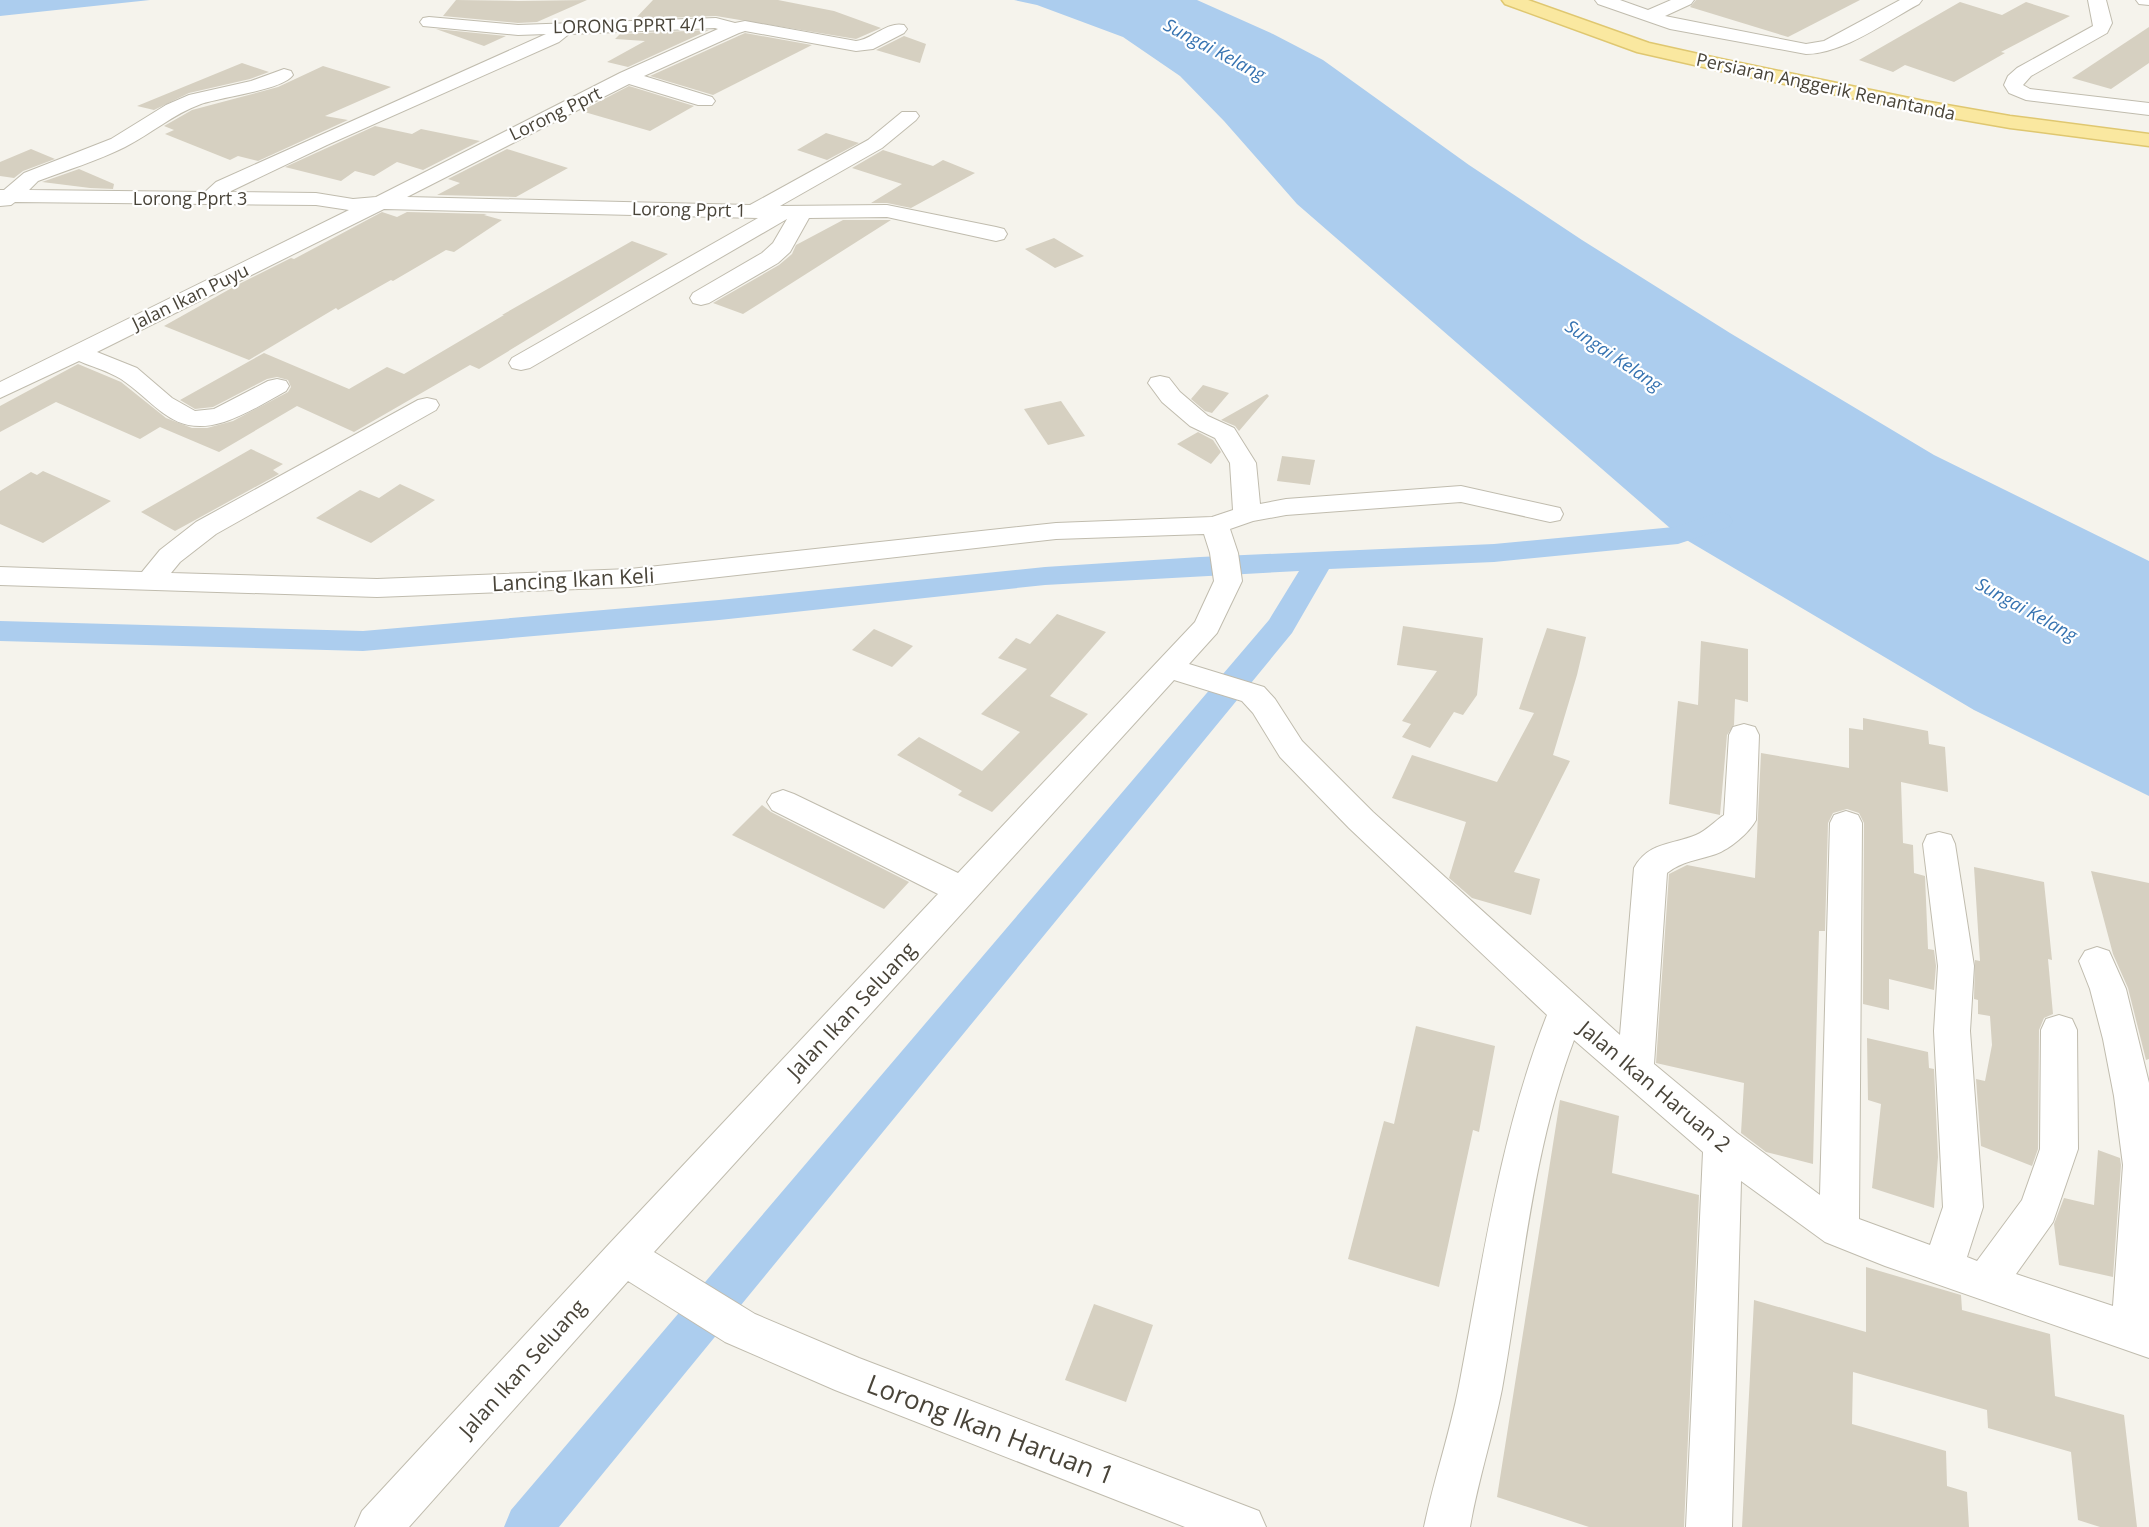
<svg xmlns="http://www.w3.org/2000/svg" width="2149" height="1527" font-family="'Open Sans',sans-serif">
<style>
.water{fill:#accdee}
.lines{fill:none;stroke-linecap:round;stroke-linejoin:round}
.canal{fill:#accdee;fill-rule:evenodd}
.building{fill:#d6d0c1}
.minor-casing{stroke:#c0bcae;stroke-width:2}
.major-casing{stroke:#dfc770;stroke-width:3}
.minor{fill:#fff;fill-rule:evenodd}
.major{fill:#fae8a0;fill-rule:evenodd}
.labels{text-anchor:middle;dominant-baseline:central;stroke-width:4.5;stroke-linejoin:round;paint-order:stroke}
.far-street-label{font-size:18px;fill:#494439;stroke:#fff}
.far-water-label{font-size:18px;font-style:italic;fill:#3673b1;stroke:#fff}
.street-label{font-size:21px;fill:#494439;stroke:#fff}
.near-street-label{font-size:26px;fill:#494439;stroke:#fff}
</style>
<rect width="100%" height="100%" fill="#f5f3ec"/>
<!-- water -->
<g class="water">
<polygon points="0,0 150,0 0,16"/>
<polygon points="1014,0 1197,0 1273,34 1323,60 1469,165 1582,240 1730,333 1934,455 2149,561 2149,796 1974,710 1678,535 1297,204 1224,121 1180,76 1123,37 1037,5"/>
</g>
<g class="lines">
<!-- canal -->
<polygon class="canal" points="1719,512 1729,515 1733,521 1729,527 1678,544 1494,562 1329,569 1292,633 559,1527 504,1527 511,1510 1269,620 1299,571 1045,585 719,620 363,651 0,641 0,621 363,631 719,600 1045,567 1200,557 1494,544 1674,527"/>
</g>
<!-- building -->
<g class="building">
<polygon points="456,0 518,1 587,0 537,22 518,23 443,16"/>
<polygon points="653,0 778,0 834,11 881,28 856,39 716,16 635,19"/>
<polygon points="1696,0 1860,0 1788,37 1690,7"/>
<polygon points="1960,2 2002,15 2026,2 2070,16 2001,52 2005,53 1954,82 1905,65 1893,72 1859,60"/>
<polygon points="2149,27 2149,63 2111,89 2072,78"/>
<polygon points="436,29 506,36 484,46"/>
<polygon points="709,30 628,67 607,62 645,41 615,39 620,34"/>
<polygon points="745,33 812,45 713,95 650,76"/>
<polygon points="904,36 926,44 920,63 876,50"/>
<polygon points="242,63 269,72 250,79 189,93 154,110 137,106"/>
<polygon points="323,66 391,87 325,116 348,120 258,161 238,156 230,160 165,134 174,130 164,126 192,110 278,87"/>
<polygon points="629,86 694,106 650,131 581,111"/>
<polygon points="375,126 412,134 421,129 480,141 423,170 397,162 374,176 355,171 341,181 285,167"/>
<polygon points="826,133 859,143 827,160 797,150"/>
<polygon points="31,149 55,159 23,171 14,178 0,176 0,162"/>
<polygon points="507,149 568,168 516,197 437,195 460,183 448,179"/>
<polygon points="883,150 933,166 943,160 975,173 911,208 887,203 871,203 902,184 852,168"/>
<polygon points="79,169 114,184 113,189 90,188 42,182"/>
<polygon points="382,212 397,217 407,212 487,214 484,215 502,220 454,252 446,250 393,281 391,280 338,310 336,308 249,360 164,326 237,285 291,258 294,259"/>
<polygon points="843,220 891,220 743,314 713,303 779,265 792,254 796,245"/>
<polygon points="1054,238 1084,256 1055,268 1025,249"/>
<polygon points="632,241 668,254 479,369 470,365 354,432 297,406 219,452 160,427 140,439 56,402 0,432 0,406 78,364 121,382 166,418 192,428 207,428 233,421 288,392 291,387 288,380 277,377 267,379 213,407 195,409 180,400 264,353 349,389 387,367 404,374 504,315 502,315"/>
<polygon points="1203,385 1229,393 1212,413 1205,411 1191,399"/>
<polygon points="1267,394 1269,396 1239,431 1235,426 1221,420"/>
<polygon points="1061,401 1085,436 1048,445 1024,409"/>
<polygon points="1198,432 1213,440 1221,452 1211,464 1177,444"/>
<polygon points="251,449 283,464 273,470 279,474 175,531 141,512"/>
<polygon points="1282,456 1315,460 1310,485 1277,481"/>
<polygon points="43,471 111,501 43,543 0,524 0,491 31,472 37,475"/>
<polygon points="400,484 435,500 371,543 316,518 360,490 379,498"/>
<polygon points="1057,614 1106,632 1050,696 1088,714 992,812 958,795 962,791 897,755 919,737 982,771 1020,732 981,714 1027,669 998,658 1016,638 1030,644"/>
<polygon points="1403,626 1483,638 1477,695 1463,715 1454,712 1430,748 1402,737 1411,724 1402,721 1437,671 1397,665"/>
<polygon points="1547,628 1586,637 1577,675 1553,755 1570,761 1514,872 1540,879 1531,915 1472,898 1449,878 1466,822 1392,798 1412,755 1497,782 1534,713 1519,709"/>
<polygon points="874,629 913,646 892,667 852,650"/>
<polygon points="1701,641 1748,649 1748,702 1735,699 1734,725 1727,735 1720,815 1669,804 1678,701 1698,705"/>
<polygon points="1863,718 1928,731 1929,744 1945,747 1948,792 1901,782 1903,843 1913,845 1914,873 1925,876 1928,949 1934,950 1936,966 1934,990 1889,979 1889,1010 1863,1004 1864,823 1859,813 1847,809 1833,813 1828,823 1825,931 1819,931 1813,1164 1766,1152 1741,1133 1744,1083 1656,1063 1669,874 1687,865 1755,878 1761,753 1849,768 1849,728 1863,730"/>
<polygon points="762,805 771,812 909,882 884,909 732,835"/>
<polygon points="1974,867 2044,882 2052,960 2048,959 2053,1014 2044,1018 2039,1030 2038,1149 2032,1166 1981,1146 1976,1079 1985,1081 1992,1045 1990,1016 1978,1014 1978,1000 1974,999 1975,960 1980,961"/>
<polygon points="2091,871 2149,883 2149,1059 2146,1060 2128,988 2113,954"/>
<polygon points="1416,1026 1495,1046 1479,1132 1473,1130 1439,1287 1348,1259 1384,1121 1394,1124"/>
<polygon points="1867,1038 1928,1052 1929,1068 1934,1069 1938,1157 1934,1208 1872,1188 1881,1104 1868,1100"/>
<polygon points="1560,1100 1619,1116 1612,1173 1699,1195 1684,1527 1589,1527 1497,1497"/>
<polygon points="2098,1150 2120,1158 2121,1165 2113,1277 2059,1265 2054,1224 2064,1198 2094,1205"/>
<polygon points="1866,1267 1961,1295 1962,1310 2050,1334 2055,1396 2124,1415 2137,1527 2100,1527 2078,1520 2071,1452 1988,1428 1987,1410 1853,1372 1852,1424 1946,1451 1947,1486 1967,1492 1969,1527 1742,1527 1754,1300 1866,1332"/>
<polygon points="1094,1304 1153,1325 1126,1402 1065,1380"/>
</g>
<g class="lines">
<!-- minor casing -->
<g class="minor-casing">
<g id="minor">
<path d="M 1595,0 L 1620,0 L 1648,10 L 1671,0 L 1694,0 L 1691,4 L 1665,16 L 1806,44 L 1824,41 L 1900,0 L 1922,0 L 1919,4 C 1887,21 1843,54 1806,54 L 1670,29 L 1598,4 Z"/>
<polygon points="2088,0 2106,0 2112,23 2107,33 2031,76 2023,85 2030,89 2149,103 2149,115 2026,100 2009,93 2004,85 2008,76 2017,68 2093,26"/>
<polygon points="2136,0 2149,0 2149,5 2139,4"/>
<path d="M 429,17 L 518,25 L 716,18 L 735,23 L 745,21 L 856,41 C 873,39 887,21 904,25 L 907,29 L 904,33 L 873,49 L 856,51 L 745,31 L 739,33 L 644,76 L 712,97 L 715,101 L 712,105 L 698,105 L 629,84 L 407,197 L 750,205 L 868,140 L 902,112 L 916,112 L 919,116 L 916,120 L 882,148 L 780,206 L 887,205 L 996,227 L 1004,229 L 1007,234 L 1004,239 L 996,241 L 887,217 L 809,218 L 790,252 L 778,263 L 709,303 L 701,305 L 693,303 L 690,298 L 693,293 L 762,253 L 773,243 L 787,219 L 530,368 L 521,370 L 512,368 L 509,363 L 512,358 L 758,218 L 384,209 L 97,352 L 137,368 L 172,398 L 195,411 L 214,409 L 268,381 L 277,379 L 286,381 L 289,386 L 286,391 C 266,402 246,415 224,422 C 173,438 158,404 121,379 C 108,371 93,367 79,361 L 0,398 L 0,382 L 349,210 L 316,205 L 15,202 L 11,205 L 0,206 L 0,190 L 4,190 L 24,173 L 111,139 L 166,105 L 189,95 L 251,81 L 284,69 L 291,71 L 293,75 C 283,90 221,97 201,104 C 173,114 151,134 125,147 C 97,161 67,170 38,181 L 29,190 L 205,192 L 216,182 L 546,34 L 518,35 L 423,26 L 420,22 L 423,18 ZM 715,28 L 718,29 L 620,73 L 376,197 L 353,199 L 316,193 L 229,192 L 327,145 L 559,42 L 569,34 Z"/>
<path d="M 1160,376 L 1169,378 L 1180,392 L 1208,416 L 1234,428 L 1256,463 L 1260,504 L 1286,499 L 1461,486 L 1560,508 L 1563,514 L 1560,520 L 1550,522 L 1461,502 L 1286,515 L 1253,521 L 1230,529 L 1238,553 L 1242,581 L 1217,633 L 1189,664 L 1264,687 L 1275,699 L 1302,741 L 1373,812 L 1620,1035 L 1634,868 C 1648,842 1672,845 1696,835 C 1706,831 1715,821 1724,815 L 1729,735 L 1733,727 L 1744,724 L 1755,727 L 1759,735 L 1756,820 C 1749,833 1730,849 1716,854 C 1699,860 1682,861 1667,873 L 1654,1064 L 1737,1133 L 1820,1195 L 1830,823 L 1834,815 L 1846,811 L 1858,815 L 1862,823 L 1859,1219 L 1930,1245 L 1943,1207 L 1934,1031 L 1938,966 L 1923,844 L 1927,835 L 1939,832 L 1951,835 L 1955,844 L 1974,966 L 1970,1031 L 1983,1207 L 1967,1257 L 1977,1261 L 2022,1200 L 2040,1149 L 2041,1030 L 2046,1019 L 2059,1015 L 2072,1019 L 2077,1030 L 2078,1149 L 2053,1222 L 2016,1274 L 2113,1306 L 2123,1165 L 2114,1096 L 2103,1039 L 2090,989 L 2079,961 L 2085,951 L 2097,947 L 2109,951 L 2126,989 L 2149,1083 L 2149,1358 L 1885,1266 L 1825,1242 L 1741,1181 L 1732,1527 L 1686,1527 L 1703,1152 L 1574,1040 C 1532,1152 1523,1272 1502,1389 C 1493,1435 1478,1480 1470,1527 L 1424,1527 C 1434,1479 1450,1433 1459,1386 C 1483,1260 1500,1135 1547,1015 L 1349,828 L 1280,757 L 1253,713 L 1242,701 L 1174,680 L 654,1252 L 755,1314 L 859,1358 L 1259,1511 L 1266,1527 L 1185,1527 L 835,1390 L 725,1342 L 628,1281 L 409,1527 L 355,1527 L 362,1511 L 610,1243 L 938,894 L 772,810 L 767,802 L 772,794 L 783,790 L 794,794 L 958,873 L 1195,622 L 1214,581 L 1210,553 L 1204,534 L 1056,539 L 630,587 L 377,597 L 0,585 L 0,567 L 142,572 L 160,550 L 196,522 L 418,400 L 427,398 L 436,400 L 439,405 L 436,410 L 216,534 L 180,562 L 171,573 L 377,579 L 630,569 L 1056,523 L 1212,517 L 1233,510 L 1230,463 L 1215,438 L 1190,426 L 1162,402 L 1148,383 L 1151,378 Z"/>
</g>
</g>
<!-- major casing -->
<g class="major-casing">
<polygon id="major" points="1502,0 1528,0 1649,43 1721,59 1924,101 2010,116 2149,134 2149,146 2010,128 1924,113 1721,71 1637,52 1505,4"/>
</g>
<!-- minor -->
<use href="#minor" class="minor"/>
<!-- major -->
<use href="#major" class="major"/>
</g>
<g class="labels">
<!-- far-street labels -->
<g class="far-street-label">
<text transform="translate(630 25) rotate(-1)">LORONG PPRT 4/1</text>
<text transform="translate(1826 86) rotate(12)">Persiaran Anggerik Renantanda</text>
<text transform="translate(555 113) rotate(-26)">Lorong Pprt</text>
<text x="190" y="198">Lorong Pprt 3</text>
<text transform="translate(689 209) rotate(1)">Lorong Pprt 1</text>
<text transform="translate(190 296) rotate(-26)">Jalan Ikan Puyu</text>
</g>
<!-- far-water labels -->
<g class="far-water-label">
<text transform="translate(1215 49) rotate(28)">Sungai Kelang</text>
<text transform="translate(1614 355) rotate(34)">Sungai Kelang</text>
<text transform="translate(2027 609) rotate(29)">Sungai Kelang</text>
</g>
<!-- street labels -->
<g class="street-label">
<text transform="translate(573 579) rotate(-3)">Lancing Ikan Keli</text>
<text transform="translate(851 1010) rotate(-47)">Jalan Ikan Seluang</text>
<text transform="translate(1655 1086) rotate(40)">Jalan Ikan Haruan 2</text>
<text transform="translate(522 1368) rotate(-48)">Jalan Ikan Seluang</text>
</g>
<!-- near-street labels -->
<g class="near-street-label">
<text transform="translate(991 1429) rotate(21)">Lorong Ikan Haruan 1</text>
</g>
</g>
</svg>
